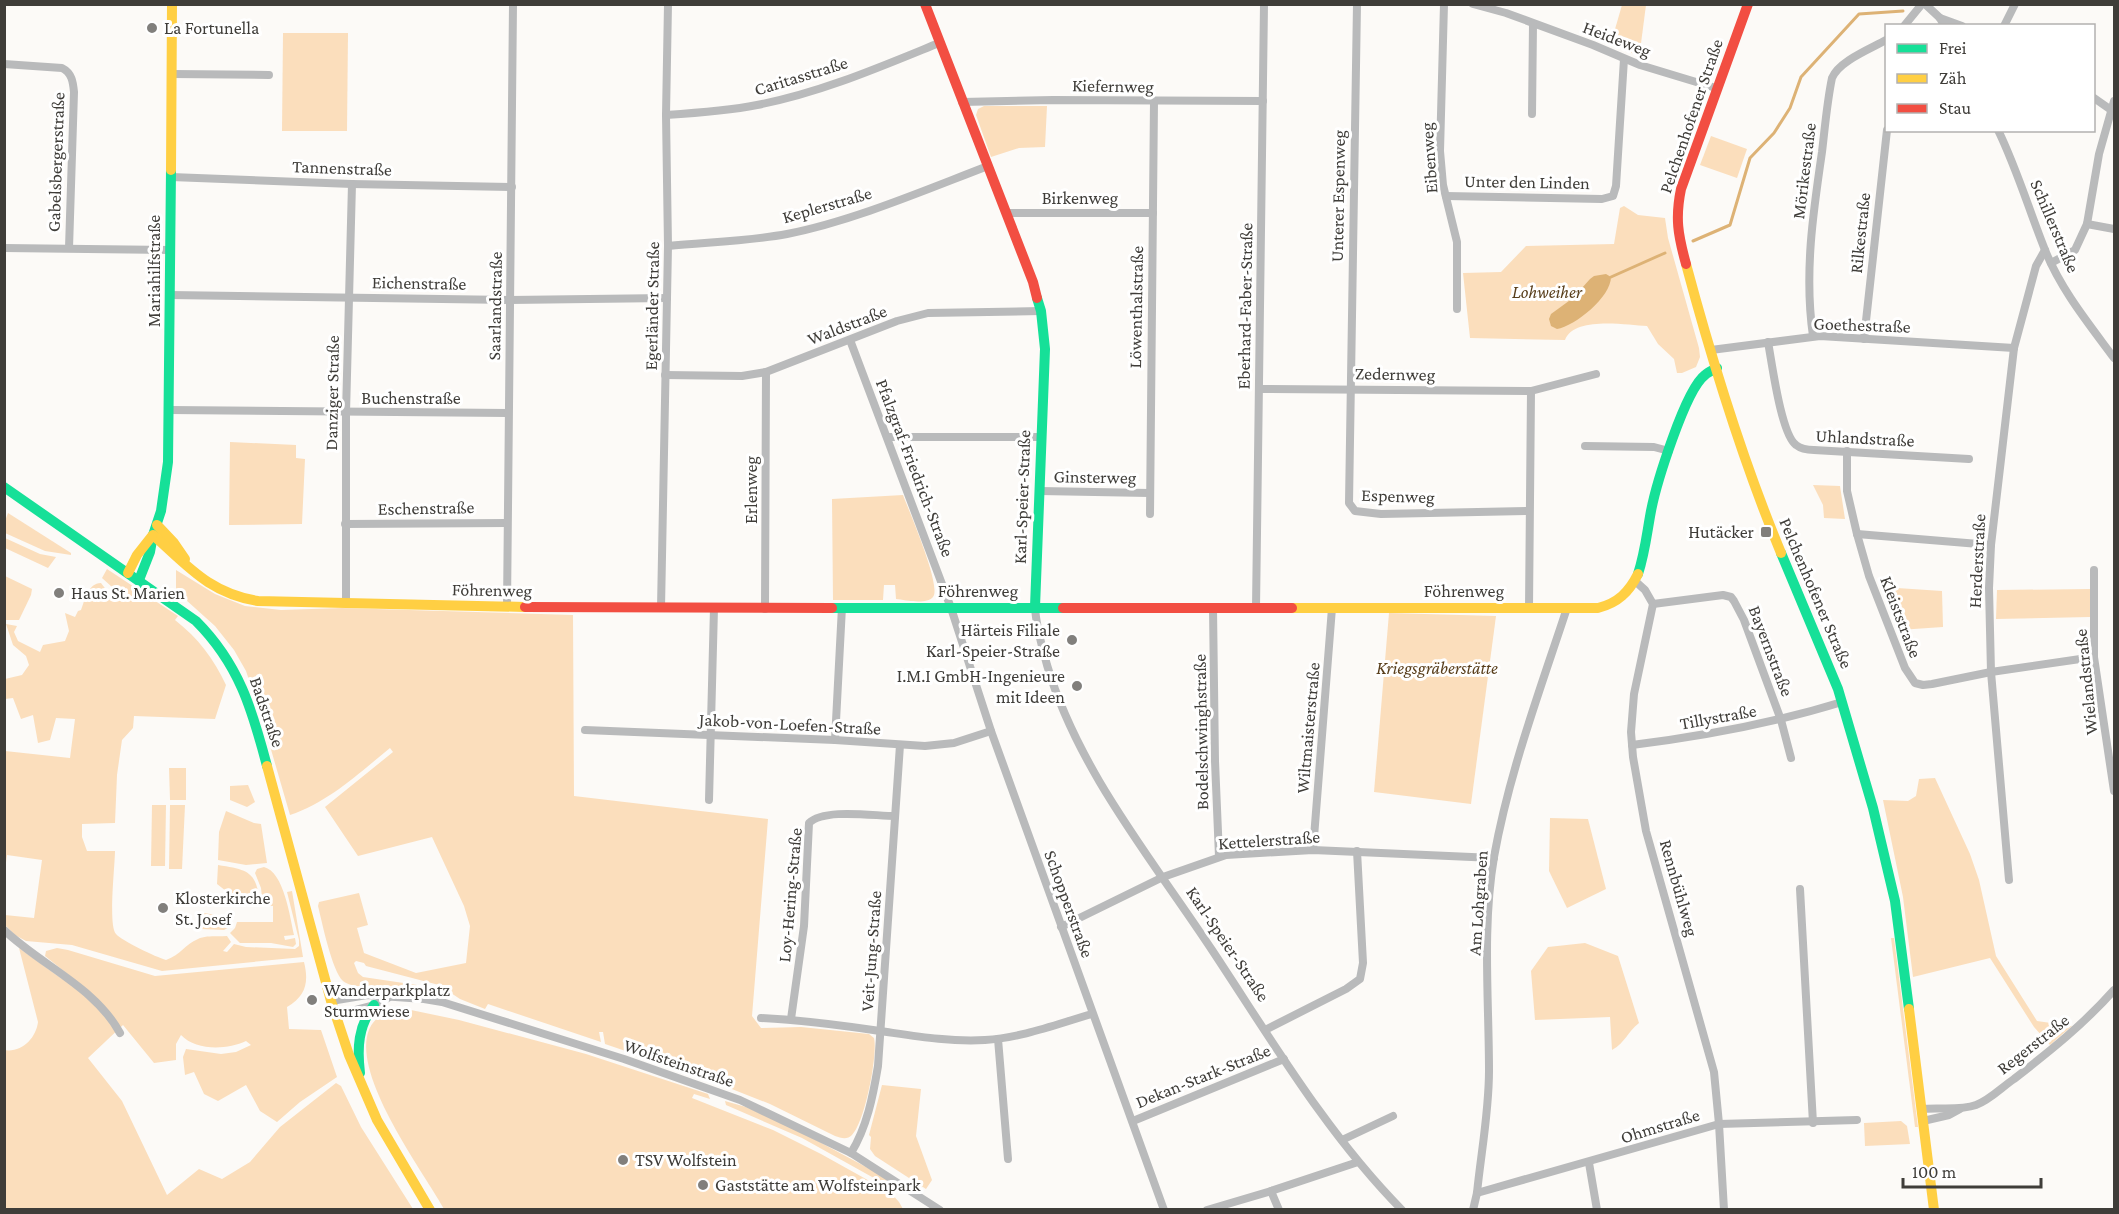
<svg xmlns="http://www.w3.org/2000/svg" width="2119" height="1214" font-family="'Crimson Pro',serif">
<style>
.green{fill:#fbdebc}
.water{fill:#ddb275}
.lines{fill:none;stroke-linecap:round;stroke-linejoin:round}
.stream{stroke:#ddb275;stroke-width:3}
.street{stroke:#b9babb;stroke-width:8}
.fast{stroke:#16e098;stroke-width:10}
.slow{stroke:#ffcf43;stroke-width:10}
.jam{stroke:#f24e42;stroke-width:10}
.poi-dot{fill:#817f7c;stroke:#fff;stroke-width:2}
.labels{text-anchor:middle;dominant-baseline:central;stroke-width:6;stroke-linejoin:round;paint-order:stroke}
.poi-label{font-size:18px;fill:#3f3d39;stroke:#fff;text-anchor:start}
.street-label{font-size:18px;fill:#3f3d39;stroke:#fff}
.park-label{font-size:18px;font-style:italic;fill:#583e1b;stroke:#fff}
</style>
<rect width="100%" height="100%" fill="#fcfaf7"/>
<!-- green -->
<g class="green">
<polygon points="1622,5 1646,5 1640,51 1636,55 1611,43"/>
<polygon points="283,33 348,33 347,131 282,131"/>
<polygon points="984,106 1047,106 1045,147 1019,148 991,157 976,115 978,109"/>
<polygon points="1711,136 1747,149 1737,178 1700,165"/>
<path d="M 1624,206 L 1638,215 L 1665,218 L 1668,238 L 1699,348 L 1700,357 L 1696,367 L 1682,373 L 1677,373 L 1674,359 L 1658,344 L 1647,326 C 1625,325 1574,316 1565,340 L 1470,338 L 1463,273 L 1501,272 L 1526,246 L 1614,244 L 1620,208 Z"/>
<polygon points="230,442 296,445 296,458 305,459 302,524 229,525"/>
<polygon points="1813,485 1840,486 1845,519 1824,518 1823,505"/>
<path d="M 903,495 C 909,511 942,587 933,597 C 926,605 905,600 896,599 L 895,585 L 884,585 L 883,600 L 833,600 L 832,499 Z"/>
<polygon points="8,513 71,553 71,555 45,551 5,533 5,521"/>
<polygon points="5,538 40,554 56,557 48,568 5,548"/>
<path d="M 107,569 L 178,616 L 175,620 C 198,638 214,659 226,685 L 215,719 L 134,716 L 133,728 L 122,740 L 117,775 L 115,823 L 82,824 L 82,837 L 87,851 L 115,851 C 115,865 108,926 116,934 C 122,941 156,957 166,960 C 181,955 185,944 198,939 C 206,935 218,937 227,936 L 231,942 L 223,951 L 227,952 L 234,944 L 246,947 L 295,949 L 299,946 L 299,940 L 287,892 L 292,891 L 303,957 L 162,971 L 72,945 L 26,941 L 15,935 L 5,925 L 5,915 L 34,918 L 42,860 L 7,855 L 5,870 L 5,751 L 70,758 L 75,719 L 56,718 L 50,740 L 38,743 L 33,715 L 21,719 L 13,698 L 5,699 L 5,679 L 22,675 L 29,665 L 26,656 L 13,645 L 6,624 L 17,626 L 14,632 L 18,641 L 40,652 L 43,645 L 65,641 L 69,631 L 65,613 L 75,617 L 78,611 L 81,610 C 85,600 88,583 101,583 L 114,600 L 116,597 L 112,587 L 102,578 Z"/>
<path d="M 176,570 L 215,594 L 245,606 L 281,610 L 342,608 L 573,615 L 574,796 L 768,819 L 752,1016 L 761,1028 L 801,1027 L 869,1034 L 874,1038 C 878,1054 865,1122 852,1135 C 847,1140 841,1138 835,1136 L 770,1104 L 699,1076 L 605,1044 L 603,1032 L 599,1032 L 601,1042 L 488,1004 L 485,1009 L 460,999 L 439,985 L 366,966 L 364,963 L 356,961 L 354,963 L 358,973 L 363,977 L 417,985 L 438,994 C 427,992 417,989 406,988 C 390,987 354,990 343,981 C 332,971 322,922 318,906 L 319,902 L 359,893 L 368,925 L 357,928 L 364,953 L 416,973 L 466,963 L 470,926 L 464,906 L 432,837 L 358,856 L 325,807 L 393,752 L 390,748 C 359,773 329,802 290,815 L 263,722 L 246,671 L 234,650 L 215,626 L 176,591 Z"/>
<polygon points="5,576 32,589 31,595 19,620 5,620"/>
<polygon points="1882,587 1942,591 1943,627 1899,630"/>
<polygon points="2091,589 2090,617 1996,619 1997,590"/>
<polygon points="1389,613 1496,616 1471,804 1374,792"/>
<polygon points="169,768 186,768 186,800 170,800"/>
<polygon points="1935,778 1970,854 1979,880 1996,956 2037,1021 2072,1026 2050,1045 2034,1027 1990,958 1913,977 1903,897 1883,800 1908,801 1916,796 1919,779"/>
<polygon points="248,785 255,802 247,807 230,800 230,786"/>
<polygon points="152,805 166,805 165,866 151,866"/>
<polygon points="170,805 185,805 182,869 169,869"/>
<polygon points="226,811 254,823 261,824 267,863 246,865 218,860 219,832"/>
<polygon points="1550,818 1588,819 1606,889 1567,908 1549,871"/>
<path d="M 218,865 C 250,870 257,872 260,906 L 238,906 L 226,891 L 217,884 Z"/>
<path d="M 264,867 C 284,872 290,917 294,935 L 284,936 L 285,940 L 295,938 L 296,944 L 293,947 L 271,943 L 240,943 L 230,933 L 235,928 L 237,922 L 273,922 L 273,906 L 263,906 L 261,888 L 255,873 L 257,869 Z"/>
<polygon points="204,913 222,916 223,922 232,922 231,926 224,930 201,929 199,926"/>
<polygon points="1891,938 1894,938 1918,1127 1915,1127"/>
<path d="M 1585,943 L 1618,956 L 1639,1023 C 1627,1032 1626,1042 1612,1050 L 1610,1017 L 1535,1020 L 1531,971 L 1548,947 Z"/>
<path d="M 19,948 L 62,979 L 70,976 L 45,956 L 46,951 L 57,948 L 68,950 L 155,976 L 304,962 C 309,982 306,996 287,1007 L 289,1029 L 321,1030 L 337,1077 L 300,1102 L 277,1122 L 260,1111 L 246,1085 L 218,1101 L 204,1094 L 194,1072 L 185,1075 L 183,1057 L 186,1049 L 221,1054 L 236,1052 L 251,1045 L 246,1041 C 227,1050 196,1051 181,1035 L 176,1044 L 176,1060 L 154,1063 L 123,1025 L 88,1058 L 122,1101 L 167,1195 L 199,1169 L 222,1179 L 250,1162 L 280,1127 L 336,1083 L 341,1086 L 361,1127 L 413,1209 L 5,1209 L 4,1050 C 22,1053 36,1038 38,1022 Z"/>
<path d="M 411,1010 L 459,1020 L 586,1054 L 708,1094 L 710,1099 L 694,1094 L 692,1098 L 773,1130 L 821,1154 L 891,1193 L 899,1202 L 903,1209 L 444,1209 C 426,1174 331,1051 380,1016 C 388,1010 401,1011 411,1010 Z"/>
<polygon points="882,1085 921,1089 916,1136 932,1180 926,1189 875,1156 870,1149 871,1137 869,1135"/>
<polygon points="725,1101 746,1107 795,1129 883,1176 888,1182 881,1182 802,1138 726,1105"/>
<polygon points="1901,1121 1907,1126 1910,1144 1865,1146 1864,1123"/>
</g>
<!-- water -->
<path class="water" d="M 1606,274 L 1611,277 C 1611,297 1575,326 1557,329 L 1551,326 L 1549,319 L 1551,314 L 1573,298 L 1590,279 L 1594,276 Z"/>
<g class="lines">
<!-- stream -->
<g class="stream">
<polyline points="1693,241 1730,225 1750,158 1774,133 1790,108 1801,77 1859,14 1903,11"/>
<polyline points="1611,277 1665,253"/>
</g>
<!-- street -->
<g class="street">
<polyline points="1357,4 1349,503 1355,511 1381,514 1529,511"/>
<polyline points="1444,4 1440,151 1443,185 1457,242 1457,309"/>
<polyline points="1473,4 1506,13 1593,45 1640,65 1716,88"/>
<polyline points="1925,4 1940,18 1944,26"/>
<polyline points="1940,18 1962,26"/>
<polyline points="1904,26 1922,4"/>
<polyline points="2004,26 2015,4"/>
<path d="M 4,64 L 62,68 C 72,73 73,82 74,92 L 69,248"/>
<polyline points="172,74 269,75"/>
<polyline points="2094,98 2114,112"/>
<polyline points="962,102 1053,100 1263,101"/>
<polyline points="1532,114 1533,24"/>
<path d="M 666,115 C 697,113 727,111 757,105 C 820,93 880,67 939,43"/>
<path d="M 1998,130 C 2017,169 2029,210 2045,250 C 2061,290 2089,324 2114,358"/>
<polyline points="171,177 352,184 512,187"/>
<polyline points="1446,196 1602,199 1613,196 1616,186 1624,59"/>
<polyline points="1006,213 1153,213"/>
<polyline points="2087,224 2114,229"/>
<path d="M 668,246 C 708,242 749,241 787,234 C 853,221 925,190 988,166"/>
<polyline points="4,248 170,250"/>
<polyline points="2051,263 2075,250 2087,224 2099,154 2114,101"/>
<polyline points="170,295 510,300 667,298"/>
<path d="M 1813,336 C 1804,274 1813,213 1822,152 C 1825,127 1827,102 1832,78 C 1839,61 1870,49 1886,40"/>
<polyline points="1864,339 1887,130"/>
<polyline points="850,340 951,608 991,731 1164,1210"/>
<path d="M 1768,342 C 1772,363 1781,434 1796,445 C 1801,449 1808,450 1814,450 L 1969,459"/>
<polyline points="1711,350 1820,336 2014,348"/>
<polyline points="665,375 742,376 766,372 897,321 928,313 1041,311"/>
<polyline points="1259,389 1531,391 1596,374"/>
<polyline points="170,410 508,413"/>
<polyline points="888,437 1041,437"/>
<polyline points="1585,446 1654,447 1669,451"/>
<polyline points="1847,451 1847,491 1857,534 1869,576 1905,668 1915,683 1923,685 1932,684 1991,672 2094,657"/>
<polyline points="1040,491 1149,493"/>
<polyline points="1150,514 1154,101"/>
<polyline points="345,524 507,523"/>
<polyline points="1857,534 1991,545"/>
<polyline points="2094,570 2094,657 2114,791"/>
<polyline points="1635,581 1645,590 1653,604 1634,694 1631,732 1633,757 1646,831 1714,1072 1719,1124 1724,1210"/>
<polyline points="346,603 346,413 352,184"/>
<polyline points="1653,604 1723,595 1731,597 1734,601 1744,620 1781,720 1791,758"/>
<polyline points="507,607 513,4"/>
<path d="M 1035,607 C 1036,627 1042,646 1047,665 C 1078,770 1152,859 1212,950 C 1271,1039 1327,1134 1402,1210"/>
<polyline points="661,608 668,246 666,115 668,4"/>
<polyline points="1213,608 1215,761 1219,856"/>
<polyline points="1256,608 1264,4"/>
<polyline points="1529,608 1531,391"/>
<polyline points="765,609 766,372"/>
<polyline points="585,730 835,740 925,746 954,743 991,731"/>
<polyline points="835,740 842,607"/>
<path d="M 1632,745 C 1705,736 1771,724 1842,702"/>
<polyline points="709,800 714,608"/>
<polyline points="1313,850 1332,608"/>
<polyline points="2009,880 1991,672 1989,588 1991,545 2014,348 2036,266 2045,250"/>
<polyline points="1800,889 1813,1123"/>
<polyline points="1061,927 1163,877 1226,855 1313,850 1494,858"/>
<path d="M 4,930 C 42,966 95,987 120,1033"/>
<polyline points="331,1001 367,995 424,999 442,1002 624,1059 740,1100 851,1153 940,1210"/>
<polyline points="336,1015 374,1005 388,998"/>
<path d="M 761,1018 C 800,1020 840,1025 880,1031 C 915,1036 949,1042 985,1040 C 1021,1038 1057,1024 1092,1014"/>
<path d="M 791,1019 L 804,926 L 809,823 C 824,808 874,816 895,816"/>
<polyline points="1265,1030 1346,989 1360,979 1363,963 1357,851"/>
<polyline points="998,1039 1008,1159"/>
<path d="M 1921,1109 C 1939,1107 1959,1111 1976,1105 C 1990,1100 2002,1087 2014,1079 C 2050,1051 2084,1024 2114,990"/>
<polyline points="1133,1121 1284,1059"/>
<polyline points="1923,1121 1949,1115 1960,1109"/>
<polyline points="1342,1140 1393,1116"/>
<path d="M 851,1153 C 867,1127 873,1096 878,1066 L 900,745"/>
<polyline points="1589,1163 1597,1210"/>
<polyline points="1271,1191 1279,1210"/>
<polyline points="1477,1193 1719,1124 1857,1120"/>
<polyline points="1207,1210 1271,1191 1358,1162"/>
<path d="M 1473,1210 L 1477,1193 C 1481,1153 1489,1112 1489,1071 C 1489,1000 1482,927 1494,857 C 1509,773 1540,690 1567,608"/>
</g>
<!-- fast -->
<g class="fast">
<path d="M 4,487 L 196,621 C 239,664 252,709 267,766"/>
<polyline points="1781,553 1838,689 1873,808 1895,901 1909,1009"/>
<path d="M 1638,574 C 1645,553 1647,532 1651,511 C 1656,485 1685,390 1705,375 C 1708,372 1713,370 1717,368"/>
<polyline points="139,580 150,552 153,535 161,511 168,462 171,170"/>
<polyline points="1035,607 1045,349 1041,311 1037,298"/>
<polyline points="832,608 1063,608"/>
<path d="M 360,1073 C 357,1048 358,1026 374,1005"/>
</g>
<!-- slow -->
<g class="slow">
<polyline points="171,170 172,4"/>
<path d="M 1686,264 C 1712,361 1742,459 1781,553"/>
<polyline points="157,525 174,543 185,559"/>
<path d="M 153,535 C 188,566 209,593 258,601 L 525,607"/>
<polyline points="128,573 137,555 152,536"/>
<path d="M 1292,608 L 1598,608 C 1618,603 1629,592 1638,574"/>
<polyline points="267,766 331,1001 349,1055 377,1120 430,1210"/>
<polyline points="1909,1009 1934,1210"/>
</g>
<!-- jam -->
<g class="jam">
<polyline points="925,4 1033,282 1037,298"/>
<path d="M 1686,264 C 1678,235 1675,218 1681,189 L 1748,4"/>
<polyline points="525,607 832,608"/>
<polyline points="1063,608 1292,608"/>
</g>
</g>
<!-- markers -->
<g class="poi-dot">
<circle cx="152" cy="28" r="6"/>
<rect x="1760" y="526" width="12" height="12" rx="3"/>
<circle cx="59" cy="593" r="6"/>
<circle cx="1072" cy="640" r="6"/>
<circle cx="1077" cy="686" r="6"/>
<circle cx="163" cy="908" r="6"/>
<circle cx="312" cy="1000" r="6"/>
<circle cx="623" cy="1160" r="6"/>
<circle cx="703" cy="1185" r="6"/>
</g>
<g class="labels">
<!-- poi labels -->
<g class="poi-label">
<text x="164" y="28">La Fortunella</text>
<text x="1754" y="532" text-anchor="end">Hutäcker</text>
<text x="71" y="593">Haus St. Marien</text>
<text x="1060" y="630" text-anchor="end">Härteis Filiale<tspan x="1060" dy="21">Karl-Speier-Straße</tspan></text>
<text x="1065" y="676" text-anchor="end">I.M.I GmbH-Ingenieure<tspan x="1065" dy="21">mit Ideen</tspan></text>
<text x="175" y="898">Klosterkirche<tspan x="175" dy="21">St. Josef</tspan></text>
<text x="324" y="990">Wanderparkplatz<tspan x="324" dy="21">Sturmwiese</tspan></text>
<text x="635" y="1160">TSV Wolfstein</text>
<text x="715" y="1185">Gaststätte am Wolfsteinpark</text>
</g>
<!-- street labels -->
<g class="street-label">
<text transform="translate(1617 39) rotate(21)">Heideweg</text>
<text transform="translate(801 76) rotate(-17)">Caritasstraße</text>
<text transform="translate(1113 86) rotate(1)">Kiefernweg</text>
<text transform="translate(1691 116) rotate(-71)">Pelchenhofener Straße</text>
<text transform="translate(1429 158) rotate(-94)">Eibenweg</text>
<text transform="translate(56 162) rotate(-88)">Gabelsbergerstraße</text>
<text transform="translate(342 168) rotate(2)">Tannenstraße</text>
<text transform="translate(1804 171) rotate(-83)">Mörikestraße</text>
<text transform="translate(1527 182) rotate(1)">Unter den Linden</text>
<text transform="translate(1338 196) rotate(-89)">Unterer Espenweg</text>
<text x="1080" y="198">Birkenweg</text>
<text transform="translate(827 205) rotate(-16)">Keplerstraße</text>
<text transform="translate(2055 226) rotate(67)">Schillerstraße</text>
<text transform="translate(1860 233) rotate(-84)">Rilkestraße</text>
<text transform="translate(154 271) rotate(-90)">Mariahilfstraße</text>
<text transform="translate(419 283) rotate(1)">Eichenstraße</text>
<text transform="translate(495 306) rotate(-89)">Saarlandstraße</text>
<text transform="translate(652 306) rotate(-89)">Egerländer Straße</text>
<text transform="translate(1245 306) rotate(-89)">Eberhard-Faber-Straße</text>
<text transform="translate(1136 307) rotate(-89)">Löwenthalstraße</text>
<text transform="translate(847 325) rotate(-21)">Waldstraße</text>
<text transform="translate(1862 325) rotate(2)">Goethestraße</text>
<text transform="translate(1395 374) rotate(1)">Zedernweg</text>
<text transform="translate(332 393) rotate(-89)">Danziger Straße</text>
<text x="411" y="398">Buchenstraße</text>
<text transform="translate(1865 438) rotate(3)">Uhlandstraße</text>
<text transform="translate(915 468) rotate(69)">Pfalzgraf-Friedrich-Straße</text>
<text transform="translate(1095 477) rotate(1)">Ginsterweg</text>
<text transform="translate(751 490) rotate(-90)">Erlenweg</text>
<text transform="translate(1398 496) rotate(2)">Espenweg</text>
<text transform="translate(1022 497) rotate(-88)">Karl-Speier-Straße</text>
<text transform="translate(426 508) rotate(-1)">Eschenstraße</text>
<text transform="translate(1977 561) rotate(-87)">Herderstraße</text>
<text transform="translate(492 590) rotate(1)">Föhrenweg</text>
<text x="978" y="591">Föhrenweg</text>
<text x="1464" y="591">Föhrenweg</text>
<text transform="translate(1816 593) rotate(67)">Pelchenhofener Straße</text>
<text transform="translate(1901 617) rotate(69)">Kleiststraße</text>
<text transform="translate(1771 651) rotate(69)">Bayernstraße</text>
<text transform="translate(2086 682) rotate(-96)">Wielandstraße</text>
<text transform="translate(267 712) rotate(71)">Badstraße</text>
<text transform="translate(1718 717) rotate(-10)">Tillystraße</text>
<text transform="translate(790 724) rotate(3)">Jakob-von-Loefen-Straße</text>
<text transform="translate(1308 728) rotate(-85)">Wiltmaisterstraße</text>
<text transform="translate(1201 732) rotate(-91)">Bodelschwinghstraße</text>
<text transform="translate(1269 840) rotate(-4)">Kettelerstraße</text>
<text transform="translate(1679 888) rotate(74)">Rennbühlweg</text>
<text transform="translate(790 895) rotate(-85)">Loy-Hering-Straße</text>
<text transform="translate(1478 903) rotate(-86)">Am Lohgraben</text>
<text transform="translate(1069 904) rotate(70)">Schopperstraße</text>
<text transform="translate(1228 944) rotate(56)">Karl-Speier-Straße</text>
<text transform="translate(871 951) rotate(-86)">Veit-Jung-Straße</text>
<text transform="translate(2033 1044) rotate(-38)">Regerstraße</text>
<text transform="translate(679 1063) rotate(19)">Wolfsteinstraße</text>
<text transform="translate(1203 1076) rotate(-22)">Dekan-Stark-Straße</text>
<text transform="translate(1660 1126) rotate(-17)">Ohmstraße</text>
</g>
<!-- park labels -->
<g class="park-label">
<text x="1547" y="292">Lohweiher</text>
<text x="1437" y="668">Kriegsgräberstätte</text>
</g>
</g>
<!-- border -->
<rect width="2119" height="1214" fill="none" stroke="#3f3d39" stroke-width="12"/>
<!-- legend -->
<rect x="1885" y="24" width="210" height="108" fill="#ffffff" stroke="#b2b1b0" stroke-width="1.5"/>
<rect x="1897" y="44" width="30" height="9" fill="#16e098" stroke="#b2b1b0" stroke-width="1.5"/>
<text x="1939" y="54" font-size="18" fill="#3f3d39">Frei</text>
<rect x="1897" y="74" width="30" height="9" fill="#ffcf43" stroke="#b2b1b0" stroke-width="1.5"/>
<text x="1939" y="84" font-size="18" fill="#3f3d39">Zäh</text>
<rect x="1897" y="104" width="30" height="9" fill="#f24e42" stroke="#b2b1b0" stroke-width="1.5"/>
<text x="1939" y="114" font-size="18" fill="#3f3d39">Stau</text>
<!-- scale -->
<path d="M1903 1178v9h138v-9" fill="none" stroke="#3f3d39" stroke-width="3"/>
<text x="1912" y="1178" font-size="18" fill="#3f3d39" stroke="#ffffff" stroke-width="4.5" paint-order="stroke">100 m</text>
</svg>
